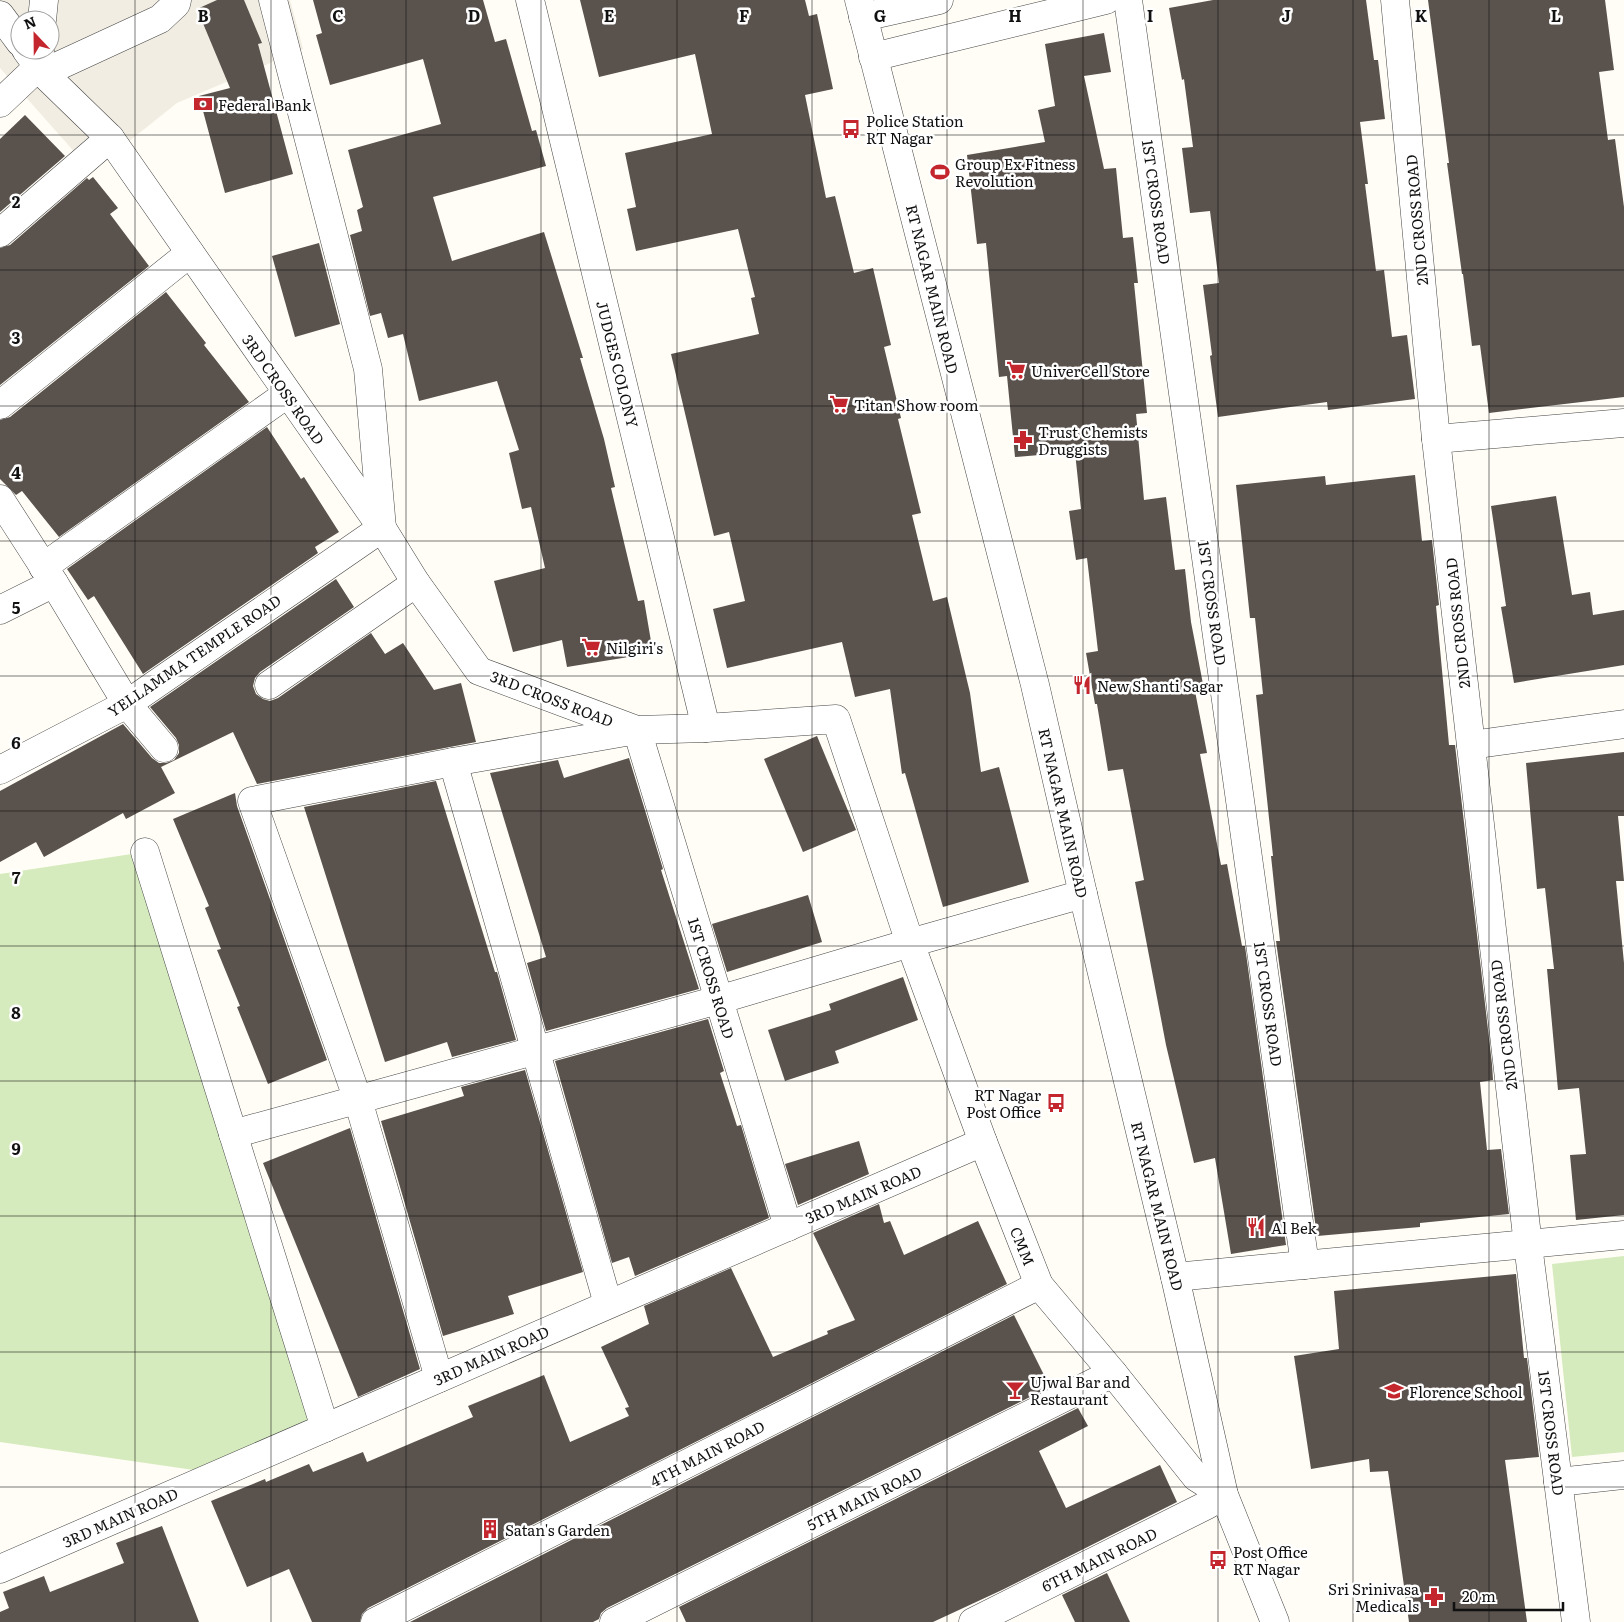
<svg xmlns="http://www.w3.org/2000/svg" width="1624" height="1622" font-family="Literata,serif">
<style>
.green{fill:#d5ebbd}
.plaza{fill:#f1ede2;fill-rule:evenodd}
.building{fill:#5a524d}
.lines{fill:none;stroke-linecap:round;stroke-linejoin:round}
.minor-casing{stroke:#444;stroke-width:29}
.tertiary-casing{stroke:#444;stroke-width:29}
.minor{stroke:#fff;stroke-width:28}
.tertiary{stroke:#fff;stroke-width:28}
.grid{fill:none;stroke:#111;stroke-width:1;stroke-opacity:0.55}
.labels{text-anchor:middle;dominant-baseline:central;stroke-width:5;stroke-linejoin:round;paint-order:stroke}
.poi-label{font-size:15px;fill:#111;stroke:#fff;text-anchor:start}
.street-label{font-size:15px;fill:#111;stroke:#fff}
.grid-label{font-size:16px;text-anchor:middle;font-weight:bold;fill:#111;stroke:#fff;stroke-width:5;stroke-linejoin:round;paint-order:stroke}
</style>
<rect width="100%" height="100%" fill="#fffdf5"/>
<!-- green -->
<g class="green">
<polygon points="145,852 314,1422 194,1470 0,1442 0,874"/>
<polygon points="1624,1256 1624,1452 1572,1457 1552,1264"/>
</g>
<!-- plaza -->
<path class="plaza" d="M 0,0 L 290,0 L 303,49 L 177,103 L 93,170 L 78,156 L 0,68 ZM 20,20 L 50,20 L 50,50 L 20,50 Z"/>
<!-- building -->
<g class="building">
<polygon points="217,0 244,0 262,43 258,44 293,174 225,193 199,96 230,88 197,9"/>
<polygon points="313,0 483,0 495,42 506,39 532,131 536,130 546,166 433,197 452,261 544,232 583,358 580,358 604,439 615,487 611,488 638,601 644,600 653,653 567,667 562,640 513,652 494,581 545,568 531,507 522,509 509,453 519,450 497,381 419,401 403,334 388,338 381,313 370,316 350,235 362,231 357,210 363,207 348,150 441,124 423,59 330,85 316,35 322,33"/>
<polygon points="580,0 805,0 809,16 817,14 833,89 805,95 826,198 835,196 854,273 873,268 891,345 884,347 901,418 898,419 921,513 912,515 933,601 947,597 970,693 981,772 999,767 1029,882 943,907 905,773 902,774 890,689 855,697 842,642 727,668 713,609 745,601 729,532 714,536 671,354 759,334 751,298 755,297 738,229 636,251 627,209 636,207 625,153 712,134 695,54 599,77"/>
<polygon points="1213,0 1366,0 1374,60 1378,60 1385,119 1360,122 1368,184 1365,184 1376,271 1384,270 1392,337 1407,335 1415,399 1328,410 1327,402 1218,417 1210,356 1212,355 1203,285 1219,283 1210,211 1190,213 1182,148 1193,147 1184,79 1182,80 1169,8"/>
<polygon points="1428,0 1605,0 1614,70 1599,72 1608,140 1615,139 1624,207 1624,397 1489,413 1480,345 1472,346 1463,274 1462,274 1447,163 1449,163"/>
<polygon points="1104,33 1111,72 1084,76 1104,169 1116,168 1123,238 1133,237 1138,283 1134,283 1147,413 1136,414 1144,500 1166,497 1175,570 1185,569 1191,622 1203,684 1194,686 1207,753 1200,754 1221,865 1227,864 1242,946 1245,946 1286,1245 1231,1254 1215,1158 1194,1163 1166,1045 1135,882 1144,880 1123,769 1108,771 1097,704 1095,704 1086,653 1098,651 1087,558 1076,560 1069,511 1081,509 1075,452 1015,457 1007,376 999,377 986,243 977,244 967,155 1045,142 1038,110 1055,106 1045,44"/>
<polygon points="25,115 65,156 0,212 0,139"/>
<polygon points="93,177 118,208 110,214 149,266 0,385 0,248 10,245 87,178 89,180"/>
<polygon points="319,243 340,324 295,337 272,256"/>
<polygon points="166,292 206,343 204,345 249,402 59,537 22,491 16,495 0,479 0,420 10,417"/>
<polygon points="267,427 301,479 304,477 339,532 315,547 318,553 143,674 94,596 88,600 67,569"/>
<polygon points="1415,475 1422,541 1432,540 1439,605 1436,606 1449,745 1455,745 1492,1064 1493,1080 1480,1082 1487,1150 1501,1149 1509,1214 1420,1223 1420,1227 1317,1236 1276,941 1280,941 1271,856 1273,856 1256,695 1263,694 1255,618 1250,618 1236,485 1325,476 1326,485"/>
<polygon points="1556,496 1572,595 1590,592 1593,615 1624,610 1624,665 1514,683 1501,607 1506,606 1491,506"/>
<polygon points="336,579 354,607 260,672 255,678 253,686 256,694 263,699 270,701 278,698 371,633 385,654 403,643 434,690 461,683 476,742 257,784 233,732 161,767 175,793 126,819 123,813 44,857 36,842 0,862 0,791 123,724 152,758 159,763 166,763 174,760 179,753 179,745 176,738 150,707"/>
<polygon points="817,736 856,830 803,852 764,759"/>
<polygon points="1624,752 1624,816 1618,816 1624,881 1616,881 1624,963 1624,1215 1576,1220 1570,1155 1586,1154 1579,1088 1558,1090 1547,969 1554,969 1545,888 1537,889 1526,763"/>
<polygon points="629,758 663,869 661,870 699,989 546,1031 527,963 546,957 490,773 558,760 564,778"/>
<polygon points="436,781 495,972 497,972 516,1040 452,1057 447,1042 385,1062 304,807"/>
<polygon points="235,793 237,806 327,1060 268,1084 237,1007 240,1006 217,950 221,949 205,908 209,906 173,819"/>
<polygon points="808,895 822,942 727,972 712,924"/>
<polygon points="903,977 918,1020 835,1051 839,1063 785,1081 768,1030 831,1010 829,1004"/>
<polygon points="708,1019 724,1071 720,1073 737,1126 741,1125 769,1218 635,1276 629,1257 612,1263 555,1061"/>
<polygon points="525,1070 583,1272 508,1296 514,1314 443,1336 381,1121 464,1096 461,1087"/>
<polygon points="350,1128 420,1369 358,1397 263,1163"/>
<polygon points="859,1141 869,1174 798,1205 785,1164"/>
<polygon points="879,1204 884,1223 890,1221 904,1255 978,1221 1007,1284 368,1608 362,1614 360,1622 312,1622 289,1569 247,1587 211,1501 265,1479 266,1482 309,1464 313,1472 363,1452 367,1462 473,1417 468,1406 544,1375 570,1442 629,1416 625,1408 629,1407 601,1347 649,1324 644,1306 731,1268 773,1357 828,1334 827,1331 855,1320 813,1233"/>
<polygon points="1516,1274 1524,1358 1527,1358 1539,1457 1505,1460 1527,1622 1409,1622 1388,1471 1370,1472 1369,1459 1311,1469 1294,1356 1339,1349 1334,1291"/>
<polygon points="1014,1315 1050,1387 607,1608 601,1613 599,1619 593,1622 410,1622"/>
<polygon points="1078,1408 1088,1426 1039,1451 1066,1508 1160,1465 1177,1502 1002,1590 933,1622 686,1622 679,1607"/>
<polygon points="162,1526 199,1622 0,1622 0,1612 9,1608 3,1592 44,1576 50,1592 124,1563 116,1543"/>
<polygon points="1107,1573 1130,1622 1075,1622 1062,1595"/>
</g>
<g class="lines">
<!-- minor casing -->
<g class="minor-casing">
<g id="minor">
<polyline points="530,0 706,728"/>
<polyline points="1128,0 1305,1265"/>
<polyline points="1395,0 1436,439 1528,1245 1576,1622"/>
<polyline points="0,15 20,42"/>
<polyline points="26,50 43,73 110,138 382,528 416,583 479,671 637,730 706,728 836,719 910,943 983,1142 1039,1285 1113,1373 1196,1477 1224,1495 1207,1505 973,1622"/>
<polyline points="43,73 160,19 176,4 177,0"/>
<polyline points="0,233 110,138"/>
<polyline points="0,405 190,253"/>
<polyline points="1436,439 1624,423"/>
<polyline points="0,499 54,583 127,704 164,748"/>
<polyline points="43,567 287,394"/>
<polyline points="0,610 54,583"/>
<polyline points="269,685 416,583"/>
<polyline points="637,730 788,1227"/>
<polyline points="1471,745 1624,724"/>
<polyline points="453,762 608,1304"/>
<polyline points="0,770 127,704 382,528 368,369 273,0"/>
<polyline points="145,852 325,1428"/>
<polyline points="233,1134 718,1000 910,943 1083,894"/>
<polyline points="1175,1277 1624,1235"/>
<polyline points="439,1378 358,1100 252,801 453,762 637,730"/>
<polyline points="1558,1482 1624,1475"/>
<polyline points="0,1569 983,1142"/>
<polyline points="375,1622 1039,1285"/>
<polyline points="614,1622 1113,1373"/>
</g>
</g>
<!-- tertiary casing -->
<g class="tertiary-casing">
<g id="tertiary">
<polyline points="859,0 1035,685 1083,894 1175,1277 1224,1495 1275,1622"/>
<polyline points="863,17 939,0"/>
<polyline points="42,20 44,0"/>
<polyline points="873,57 1106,0"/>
<polyline points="0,103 38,67 40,50"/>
</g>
</g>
<!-- minor -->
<use href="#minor" class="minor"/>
<!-- tertiary -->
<use href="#tertiary" class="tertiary"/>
</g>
<!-- grid -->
<path class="grid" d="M 135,0 L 135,1622M 271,0 L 271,1622M 406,0 L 406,1622M 541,0 L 541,1622M 677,0 L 677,1622M 812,0 L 812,1622M 947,0 L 947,1622M 1083,0 L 1083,1622M 1218,0 L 1218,1622M 1353,0 L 1353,1622M 1489,0 L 1489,1622M 0,135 L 1624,135M 0,270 L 1624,270M 0,406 L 1624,406M 0,541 L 1624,541M 0,676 L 1624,676M 0,811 L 1624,811M 0,946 L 1624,946M 0,1081 L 1624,1081M 0,1216 L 1624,1216M 0,1352 L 1624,1352M 0,1487 L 1624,1487"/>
<!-- icons -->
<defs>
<g id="bank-bare" transform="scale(1.5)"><path d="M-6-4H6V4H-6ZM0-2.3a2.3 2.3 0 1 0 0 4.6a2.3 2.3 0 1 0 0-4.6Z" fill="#c4262e" stroke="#fff" stroke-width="2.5" paint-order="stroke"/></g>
<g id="bus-bare" transform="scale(1.5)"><path d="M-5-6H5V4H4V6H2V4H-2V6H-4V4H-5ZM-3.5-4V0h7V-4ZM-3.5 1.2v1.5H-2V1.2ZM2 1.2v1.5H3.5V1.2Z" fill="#c4262e" stroke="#fff" stroke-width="2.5" paint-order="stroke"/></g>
<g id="stadium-bare" transform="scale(1.5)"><path d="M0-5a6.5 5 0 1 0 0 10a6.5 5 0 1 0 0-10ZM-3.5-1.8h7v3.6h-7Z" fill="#c4262e" stroke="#fff" stroke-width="2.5" paint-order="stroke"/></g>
<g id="supermarket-bare" transform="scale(1.5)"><path d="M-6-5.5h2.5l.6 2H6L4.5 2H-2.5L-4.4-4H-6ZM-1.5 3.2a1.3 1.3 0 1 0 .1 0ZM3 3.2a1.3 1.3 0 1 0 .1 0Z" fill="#c4262e" stroke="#fff" stroke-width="2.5" paint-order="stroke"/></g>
<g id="pharmacy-bare" transform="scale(1.5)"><path d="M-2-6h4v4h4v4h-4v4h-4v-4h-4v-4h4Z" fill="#c4262e" stroke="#fff" stroke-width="2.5" paint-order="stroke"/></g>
<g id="restaurant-bare" transform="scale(1.5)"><path d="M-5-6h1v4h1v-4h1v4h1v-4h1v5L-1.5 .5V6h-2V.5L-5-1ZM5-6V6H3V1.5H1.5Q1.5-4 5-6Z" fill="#c4262e" stroke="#fff" stroke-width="2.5" paint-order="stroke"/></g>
<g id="bar-bare" transform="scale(1.5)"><path d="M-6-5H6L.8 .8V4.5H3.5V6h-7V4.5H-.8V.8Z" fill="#c4262e" stroke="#fff" stroke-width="2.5" paint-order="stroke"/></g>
<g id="school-bare" transform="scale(1.5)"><path d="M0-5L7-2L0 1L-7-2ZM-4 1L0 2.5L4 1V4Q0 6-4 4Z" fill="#c4262e" stroke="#fff" stroke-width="2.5" paint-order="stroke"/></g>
<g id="building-bare" transform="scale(1.5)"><path d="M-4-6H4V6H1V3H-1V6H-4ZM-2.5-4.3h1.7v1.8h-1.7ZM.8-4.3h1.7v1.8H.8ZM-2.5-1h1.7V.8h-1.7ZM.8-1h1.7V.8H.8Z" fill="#c4262e" stroke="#fff" stroke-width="2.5" paint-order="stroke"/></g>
</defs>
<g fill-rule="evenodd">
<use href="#bank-bare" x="203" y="104"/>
<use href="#bus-bare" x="851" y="129"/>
<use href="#stadium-bare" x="940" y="172"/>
<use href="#supermarket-bare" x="1016" y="370"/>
<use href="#supermarket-bare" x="839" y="404"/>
<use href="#pharmacy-bare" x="1023" y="440"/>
<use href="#supermarket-bare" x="591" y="647"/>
<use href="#restaurant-bare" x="1082" y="685"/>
<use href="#bus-bare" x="1056" y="1103"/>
<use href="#restaurant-bare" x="1256" y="1227"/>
<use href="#bar-bare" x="1015" y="1390"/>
<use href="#school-bare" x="1394" y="1391"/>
<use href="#building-bare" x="490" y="1529"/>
<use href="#bus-bare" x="1218" y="1560"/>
<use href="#pharmacy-bare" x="1434" y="1597"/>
</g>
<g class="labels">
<!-- poi labels -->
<g class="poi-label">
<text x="218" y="104">Federal Bank</text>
<text x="866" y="120">Police Station<tspan x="866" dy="17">RT Nagar</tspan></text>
<text x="955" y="163">Group Ex Fitness<tspan x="955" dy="17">Revolution</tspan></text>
<text x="1031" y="370">UniverCell Store</text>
<text x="854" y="404">Titan Show room</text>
<text x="1038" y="431">Trust Chemists<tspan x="1038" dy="17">Druggists</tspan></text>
<text x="606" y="647">Nilgiri's</text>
<text x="1097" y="685">New Shanti Sagar</text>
<text x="1041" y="1094" text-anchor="end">RT Nagar<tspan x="1041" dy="17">Post Office</tspan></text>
<text x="1271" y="1227">Al Bek</text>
<text x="1030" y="1381">Ujwal Bar and<tspan x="1030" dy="17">Restaurant</tspan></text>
<text x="1409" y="1391">Florence School</text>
<text x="505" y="1529">Satan's Garden</text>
<text x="1233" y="1551">Post Office<tspan x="1233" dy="17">RT Nagar</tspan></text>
<text x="1419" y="1588" text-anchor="end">Sri Srinivasa<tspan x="1419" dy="17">Medicals</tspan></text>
</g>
<!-- street labels -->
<g class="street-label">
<text transform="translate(1157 202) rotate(82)">1ST CROSS ROAD</text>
<text transform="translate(1416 220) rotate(-95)">2ND CROSS ROAD</text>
<text transform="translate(933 289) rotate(76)">RT NAGAR MAIN ROAD</text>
<text transform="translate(618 364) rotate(76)">JUDGES COLONY</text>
<text transform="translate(284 389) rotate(55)">3RD CROSS ROAD</text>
<text transform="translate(1213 603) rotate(82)">1ST CROSS ROAD</text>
<text transform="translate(1457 623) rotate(-96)">2ND CROSS ROAD</text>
<text transform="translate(194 655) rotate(-34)">YELLAMMA TEMPLE ROAD</text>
<text transform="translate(552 698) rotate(21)">3RD CROSS ROAD</text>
<text transform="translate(1064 813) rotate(77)">RT NAGAR MAIN ROAD</text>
<text transform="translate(712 978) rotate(73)">1ST CROSS ROAD</text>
<text transform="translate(1269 1004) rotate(82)">1ST CROSS ROAD</text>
<text transform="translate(1503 1025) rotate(-97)">2ND CROSS ROAD</text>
<text transform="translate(863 1194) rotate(-23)">3RD MAIN ROAD</text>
<text transform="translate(1158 1206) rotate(76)">RT NAGAR MAIN ROAD</text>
<text transform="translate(1023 1246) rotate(68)">CMM</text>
<text transform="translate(491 1355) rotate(-24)">3RD MAIN ROAD</text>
<text transform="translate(1552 1433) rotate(83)">1ST CROSS ROAD</text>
<text transform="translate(707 1453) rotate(-27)">4TH MAIN ROAD</text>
<text transform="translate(864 1498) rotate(-26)">5TH MAIN ROAD</text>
<text transform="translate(120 1517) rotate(-24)">3RD MAIN ROAD</text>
<text transform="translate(1099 1559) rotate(-26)">6TH MAIN ROAD</text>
</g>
</g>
<g class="grid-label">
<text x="203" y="22">B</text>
<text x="338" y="22">C</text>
<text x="474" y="22">D</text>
<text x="609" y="22">E</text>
<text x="744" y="22">F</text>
<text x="880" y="22">G</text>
<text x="1015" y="22">H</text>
<text x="1150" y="22">I</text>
<text x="1286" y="22">J</text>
<text x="1421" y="22">K</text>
<text x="1556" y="22">L</text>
<text x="16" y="208">2</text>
<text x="16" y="344">3</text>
<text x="16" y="479">4</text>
<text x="16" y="614">5</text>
<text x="16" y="749">6</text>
<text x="16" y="884">7</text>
<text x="16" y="1019">8</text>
<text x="16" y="1155">9</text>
</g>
<!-- north arrow -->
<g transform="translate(35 35) rotate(338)"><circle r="24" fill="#ffffff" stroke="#a0a0a0"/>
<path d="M0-4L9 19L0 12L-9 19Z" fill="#c4262e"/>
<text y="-8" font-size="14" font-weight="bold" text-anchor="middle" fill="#111111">N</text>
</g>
<!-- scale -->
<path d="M1454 1602v8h109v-8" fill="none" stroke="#111111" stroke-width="2.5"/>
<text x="1462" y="1602" font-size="15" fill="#111111" stroke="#ffffff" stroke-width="4" paint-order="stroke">20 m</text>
</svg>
